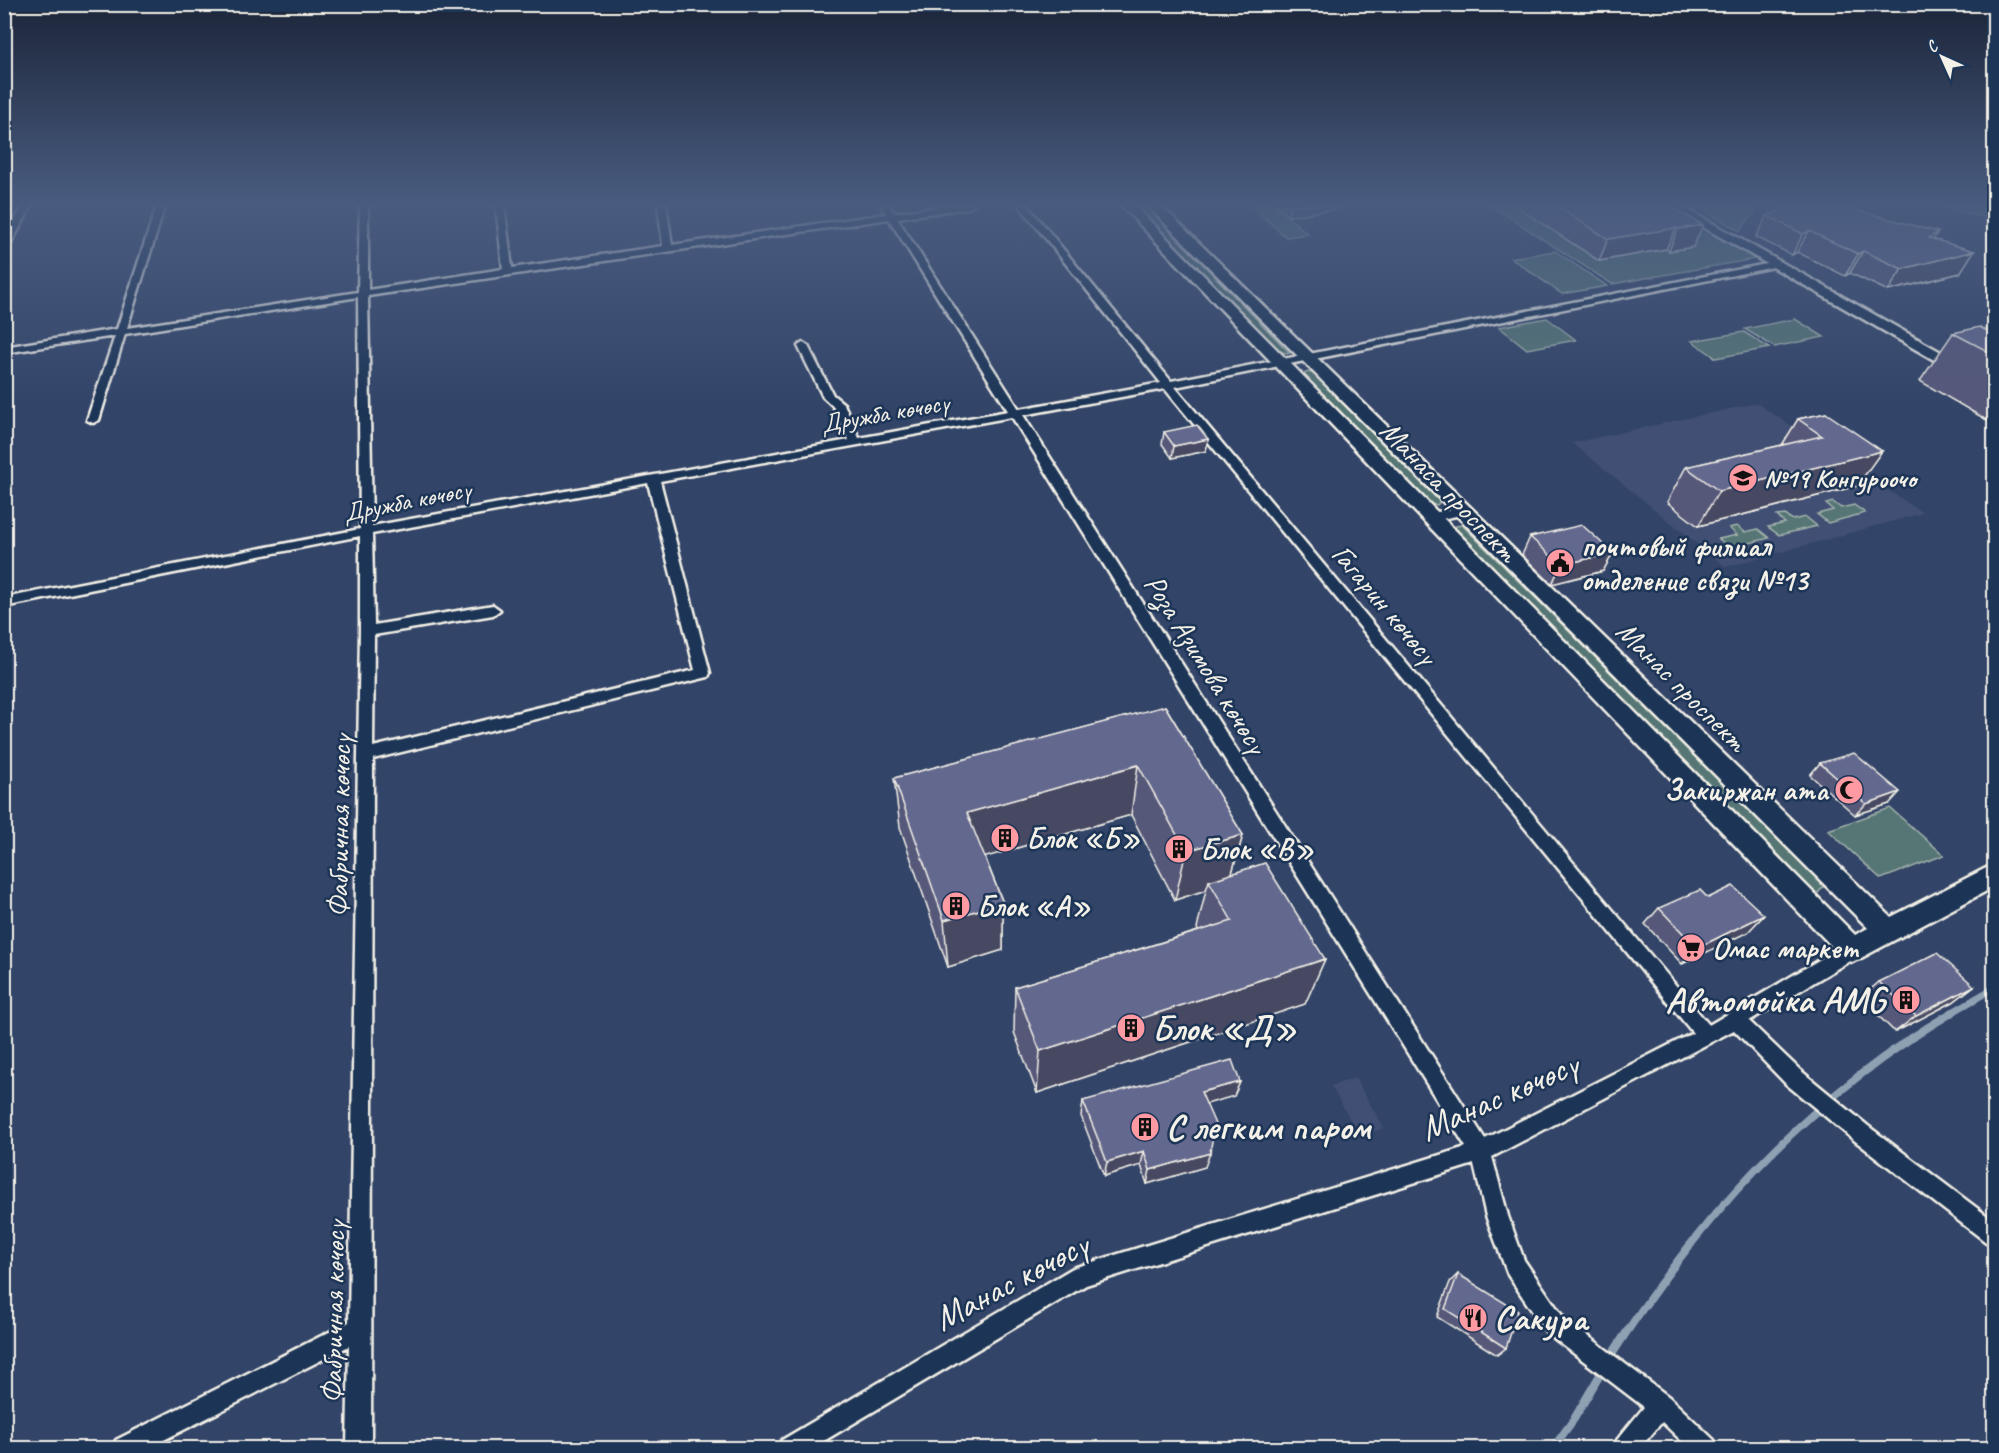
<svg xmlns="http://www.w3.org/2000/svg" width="1999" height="1453" font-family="Caveat,sans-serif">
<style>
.built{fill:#414f73}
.green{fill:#567674;stroke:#a5b4ae;stroke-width:1.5}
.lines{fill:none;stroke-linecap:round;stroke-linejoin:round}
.stream-far1{stroke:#8da1b3;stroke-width:7}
.stream{stroke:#8da1b3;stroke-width:8}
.minor-casing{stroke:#f4f1e8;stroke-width:5}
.secondary-casing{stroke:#f4f1e8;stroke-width:5}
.minor{fill:#1d3557;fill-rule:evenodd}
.secondary{fill:#1d3557;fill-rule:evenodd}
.wall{fill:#56597a;stroke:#f4f1e8;stroke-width:1.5}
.shaded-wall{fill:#464963;stroke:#f4f1e8;stroke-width:1.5}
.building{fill:#64688e;stroke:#f4f1e8;stroke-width:1.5}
.labels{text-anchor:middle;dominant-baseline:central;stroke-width:5;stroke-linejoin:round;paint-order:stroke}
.far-street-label{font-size:26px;fill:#f4f1e8;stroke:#1d3557}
.far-poi-label{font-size:26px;font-weight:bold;fill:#f4f1e8;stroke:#1d3557;text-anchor:start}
.street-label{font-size:30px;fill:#f4f1e8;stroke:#1d3557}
.poi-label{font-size:30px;font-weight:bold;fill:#f4f1e8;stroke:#1d3557;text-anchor:start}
.near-poi-label{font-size:36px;font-weight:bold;fill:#f4f1e8;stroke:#1d3557;text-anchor:start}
.near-street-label{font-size:36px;fill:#f4f1e8;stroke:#1d3557}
</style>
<rect width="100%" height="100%" fill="#324468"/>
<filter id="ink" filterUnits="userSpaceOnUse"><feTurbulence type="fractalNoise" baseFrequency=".0167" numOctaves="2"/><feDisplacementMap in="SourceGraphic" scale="12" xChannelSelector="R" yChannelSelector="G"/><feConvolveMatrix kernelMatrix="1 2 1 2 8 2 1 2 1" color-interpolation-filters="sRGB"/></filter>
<g filter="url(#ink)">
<!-- built -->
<g class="built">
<polygon points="1757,403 1923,513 1726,567 1572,443"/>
<polygon points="1355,1078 1384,1128 1360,1137 1331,1086"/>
</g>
<!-- green -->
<g class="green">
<polygon points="1134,205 1144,205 1290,353 1279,352"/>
<polygon points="1250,205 1274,205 1308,234 1286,237"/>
<polygon points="1490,205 1665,205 1761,258 1612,284"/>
<polygon points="1695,205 1737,205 1756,210 1740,231"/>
<polygon points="1939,205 1994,205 1994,220"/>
<polygon points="1555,251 1607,286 1562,294 1511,258"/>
<polygon points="1547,318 1576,340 1527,349 1499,327"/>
<polygon points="1795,319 1824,337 1774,347 1745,329"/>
<polygon points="1744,332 1769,348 1716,358 1692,341"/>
<polygon points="1308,372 1314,374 1440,502 1437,505 1428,504 1301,375"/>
<polygon points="1833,502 1841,508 1854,505 1865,513 1828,523 1817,514 1833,510 1826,504"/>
<polygon points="1785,515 1793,520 1806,517 1817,526 1779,535 1768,527 1785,523 1777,516"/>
<polygon points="1462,525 1819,880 1824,886 1818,893 1811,892 1454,530 1456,526"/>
<polygon points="1737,526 1745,532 1758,529 1769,538 1730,548 1719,539 1737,535 1729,528"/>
<polygon points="1890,808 1944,855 1881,879 1828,830"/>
</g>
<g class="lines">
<!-- stream-far1 -->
<polyline class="stream-far1" points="1951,1013 1994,988"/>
<!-- stream -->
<g class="stream">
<path d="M 1609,1359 C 1699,1218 1808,1097 1953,1012"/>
<polyline points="1553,1448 1574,1419 1604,1368"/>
</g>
<!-- minor casing -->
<g class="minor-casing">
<g id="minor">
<polygon points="24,205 32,205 9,247 4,250 4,238"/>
<path d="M 157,205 L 165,205 L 127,328 L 358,292 L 360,205 L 368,205 L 368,290 L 503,269 L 496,205 L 504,205 L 512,268 L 663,246 L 658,205 L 666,205 L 672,245 L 886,214 L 881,205 L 889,205 L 894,213 L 952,205 L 973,205 L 969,208 L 897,218 L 1019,409 L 1161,383 L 1019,205 L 1027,205 L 1171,381 L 1777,262 L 1777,266 L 1774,267 L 1175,387 L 1709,1025 L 1846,944 L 1852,942 L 1858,944 L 1861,950 L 1858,956 L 1749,1021 L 1800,1070 L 1868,1126 L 1994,1221 L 1994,1244 L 1986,1242 L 1854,1140 L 1786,1084 L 1734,1030 L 1492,1157 L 1508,1216 L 1524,1260 L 1563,1317 L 1669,1397 L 1714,1440 L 1718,1448 L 1689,1448 L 1662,1422 L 1640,1448 L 1613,1448 L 1617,1440 L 1644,1407 L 1547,1333 L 1508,1275 L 1486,1216 L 1474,1164 L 1086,1285 L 812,1448 L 778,1448 L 782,1440 L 1073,1268 L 1466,1147 L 1012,417 L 660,481 L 710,673 L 708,677 L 373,759 L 371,1448 L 347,1448 L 349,1346 L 148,1448 L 112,1448 L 116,1440 L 349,1322 L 360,631 L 360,536 L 4,607 L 4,598 L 360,529 L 358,297 L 125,334 L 99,420 L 93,423 L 87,420 L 115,336 L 4,353 L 4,347 L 117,329 ZM 889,219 L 1008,411 L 859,438 L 844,404 L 833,395 L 808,346 L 803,343 L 798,346 L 823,397 L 833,406 L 849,440 L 372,526 L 368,296 ZM 1165,389 L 1693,1033 L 1485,1139 L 1023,415 ZM 648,483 L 695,670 L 373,747 L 374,635 L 493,615 L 500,610 L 493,605 L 374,625 L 372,534 Z"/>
<polygon points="1462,507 1466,508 1468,511 1466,514 1432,521 1426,517 1428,514"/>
</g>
</g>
<!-- secondary casing -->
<g class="secondary-casing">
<g id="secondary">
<polygon points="1121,205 1134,205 1855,935 1868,928 1147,205 1160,205 1891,917 1994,864 1994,887 1861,958 1852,962 1843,958"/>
<polygon points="1665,205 1680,205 1994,382 1994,393 1988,391"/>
</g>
</g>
<!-- minor -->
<use href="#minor" class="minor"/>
<!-- secondary -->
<use href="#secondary" class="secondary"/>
</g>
<!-- wall -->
<g class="wall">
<polygon points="1276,205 1342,205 1342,208 1288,216"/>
<polygon points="1522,205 1668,205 1693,247 1669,251 1666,249 1599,261 1520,209"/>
<polygon points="1767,216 1938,232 1933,240 1960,273 1888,291 1850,273 1845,276 1797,252 1792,255 1756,237"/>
<polygon points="1953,333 1995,335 1995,425 1920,381"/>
<polygon points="1826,413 1857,486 1698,526 1667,502 1686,467 1782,445 1798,419"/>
<polygon points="1164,432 1208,439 1206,451 1172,458 1162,444"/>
<polygon points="1530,537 1613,553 1603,571 1552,584 1522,555"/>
<polygon points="1165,706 1243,835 1232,873 1325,959 1305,1004 1037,1093 1014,1032 1015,987 1198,931 1197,928 1206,890 1175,900 1131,815 985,857 1003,903 1003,950 948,967 900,827 894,778"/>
<polygon points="1820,763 1889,804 1855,815 1810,775"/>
<polygon points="1708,898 1764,915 1748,932 1682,964 1645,924 1659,908"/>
<polygon points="1879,982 1974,986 1953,1002 1895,1032 1860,998"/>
<polygon points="1240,1082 1234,1096 1206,1104 1205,1167 1147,1184 1141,1165 1104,1176 1081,1116 1083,1101"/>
<polygon points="1458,1274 1506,1348 1497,1355 1437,1317 1450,1282"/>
</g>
<!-- shaded-wall -->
<g class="shaded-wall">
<polygon points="1290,205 1342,205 1342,208 1288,216"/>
<polygon points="1703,225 1693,247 1669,251 1678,229"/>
<polygon points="1676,228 1666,249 1599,261 1608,239"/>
<polygon points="1809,231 1797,252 1792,255 1803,234"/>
<polygon points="1938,232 1925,253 1929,238"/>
<polygon points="1863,251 1850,273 1845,276 1858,254"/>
<polygon points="1974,251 1960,273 1888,291 1902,269"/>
<polygon points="1208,439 1206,451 1172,458 1174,446"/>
<polygon points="1882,451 1857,486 1698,526 1719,491"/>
<polygon points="1613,553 1603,571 1552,584 1561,565"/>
<polygon points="1138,765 1131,815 969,862 967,813"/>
<polygon points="1900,792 1889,804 1855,815 1866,804"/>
<polygon points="1243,835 1229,883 1209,881 1206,890 1175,900 1186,851"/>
<polygon points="1003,903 1003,950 948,967 944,920"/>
<polygon points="1764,915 1748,932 1682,964 1697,948"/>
<polygon points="1325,959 1305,1004 1037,1093 1040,1051"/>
<polygon points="1974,986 1953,1002 1895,1032 1916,1016"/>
<polygon points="1240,1082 1234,1096 1196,1107 1201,1092"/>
<polygon points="1144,1151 1141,1165 1104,1176 1107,1162"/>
<polygon points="1210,1153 1205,1167 1147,1184 1150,1170"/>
</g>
<!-- building -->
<g class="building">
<polygon points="1554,205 1668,205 1703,225 1678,229 1676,228 1608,239"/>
<polygon points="1789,205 1837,205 1938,232 1929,238 1974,251 1902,269 1863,251 1858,254 1809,231 1803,234 1767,216 1785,208"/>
<polygon points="1980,327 1995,335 1995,355 1953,333"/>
<polygon points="1826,413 1882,451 1719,491 1686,467 1822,436 1798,419"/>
<polygon points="1197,425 1208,439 1174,446 1164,432"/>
<polygon points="1582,525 1613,553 1561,565 1530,537"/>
<polygon points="1165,706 1243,835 1186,851 1138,765 967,813 1003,903 944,920 894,778"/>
<polygon points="1854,753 1900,792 1866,804 1820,763"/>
<polygon points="1265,863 1325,959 1040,1051 1015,987 1232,921 1209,881"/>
<polygon points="1733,886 1764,915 1697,948 1659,908 1700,890 1708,898"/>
<polygon points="1937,953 1974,986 1916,1016 1879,982"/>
<polygon points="1232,1060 1240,1082 1201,1092 1215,1124 1210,1153 1150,1170 1144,1151 1107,1162 1083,1101"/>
<polygon points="1458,1274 1518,1311 1506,1348 1445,1309"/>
</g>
</g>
<!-- sky -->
<linearGradient id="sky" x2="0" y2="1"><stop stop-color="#1c2539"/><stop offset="0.5" stop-color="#495c80"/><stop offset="1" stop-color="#495c80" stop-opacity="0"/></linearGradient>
<rect width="1999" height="408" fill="url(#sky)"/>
<!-- icons -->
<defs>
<g id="school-disc" transform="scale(1.5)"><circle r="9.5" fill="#ff9aa2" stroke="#1d3557"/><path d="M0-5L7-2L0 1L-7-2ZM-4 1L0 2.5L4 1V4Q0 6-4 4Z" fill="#111"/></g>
<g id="civic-disc" transform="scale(1.5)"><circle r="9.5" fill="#ff9aa2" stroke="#1d3557"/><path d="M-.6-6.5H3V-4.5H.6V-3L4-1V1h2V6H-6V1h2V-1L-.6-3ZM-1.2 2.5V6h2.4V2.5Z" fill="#111"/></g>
<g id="mosque-disc" transform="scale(1.5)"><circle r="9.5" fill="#ff9aa2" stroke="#1d3557"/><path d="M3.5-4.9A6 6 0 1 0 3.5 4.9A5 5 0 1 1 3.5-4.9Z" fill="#111"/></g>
<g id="building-disc" transform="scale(1.5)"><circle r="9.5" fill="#ff9aa2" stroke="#1d3557"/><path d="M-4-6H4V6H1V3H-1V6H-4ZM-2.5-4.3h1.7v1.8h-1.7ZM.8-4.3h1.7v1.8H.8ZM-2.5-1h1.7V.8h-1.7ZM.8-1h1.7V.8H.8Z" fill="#111"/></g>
<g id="supermarket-disc" transform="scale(1.5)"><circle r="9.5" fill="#ff9aa2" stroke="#1d3557"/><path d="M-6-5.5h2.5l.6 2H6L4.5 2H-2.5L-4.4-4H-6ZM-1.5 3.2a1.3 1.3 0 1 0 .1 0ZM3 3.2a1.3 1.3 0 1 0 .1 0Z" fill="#111"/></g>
<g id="restaurant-disc" transform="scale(1.5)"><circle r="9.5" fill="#ff9aa2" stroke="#1d3557"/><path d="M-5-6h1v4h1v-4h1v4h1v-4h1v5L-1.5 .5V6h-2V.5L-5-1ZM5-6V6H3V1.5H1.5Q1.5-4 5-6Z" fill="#111"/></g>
</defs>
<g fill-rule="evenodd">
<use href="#school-disc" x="1743" y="478"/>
<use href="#civic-disc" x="1560" y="563"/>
<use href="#mosque-disc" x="1849" y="790"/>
<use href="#building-disc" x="1005" y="838"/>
<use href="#building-disc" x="1179" y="849"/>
<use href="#building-disc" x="956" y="906"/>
<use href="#supermarket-disc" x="1691" y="948"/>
<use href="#building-disc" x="1906" y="1000"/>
<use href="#building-disc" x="1131" y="1028"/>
<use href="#building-disc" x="1145" y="1127"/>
<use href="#restaurant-disc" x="1473" y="1318"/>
</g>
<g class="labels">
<!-- far-street labels -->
<g class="far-street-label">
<text transform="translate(885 413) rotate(-10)">Дружба көчөсү</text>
<text transform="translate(407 501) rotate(-11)">Дружба көчөсү</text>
</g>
<!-- far-poi labels -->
<g class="far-poi-label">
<text x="1764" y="478">№19 Конгуроочо</text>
</g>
<!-- street labels -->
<g class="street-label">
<text transform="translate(1449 491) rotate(46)">Манаса проспект</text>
<text transform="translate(1385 604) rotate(50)">Гагарин көчөсү</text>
<text transform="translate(1206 664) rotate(58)">Роза Азимова көчөсү</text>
<text transform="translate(1682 686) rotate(45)">Манас проспект</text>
<text transform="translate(339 826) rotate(-89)">Фабричная көчөсү</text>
<text transform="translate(333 1312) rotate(-89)">Фабричная көчөсү</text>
</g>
<!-- poi labels -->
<g class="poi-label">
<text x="1581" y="546">почтовый филиал<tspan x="1581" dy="34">отделение связи №13</tspan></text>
<text x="1828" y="790" text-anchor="end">Закиржан ата</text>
<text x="1026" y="838">Блок «Б»</text>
<text x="1200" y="849">Блок «В»</text>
<text x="977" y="906">Блок «А»</text>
<text x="1712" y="948">Омас маркет</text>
</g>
<!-- near-poi labels -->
<g class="near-poi-label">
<text x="1885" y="1000" text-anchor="end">Автомойка AMG</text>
<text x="1152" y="1028">Блок «Д»</text>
<text x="1166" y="1127">С легким паром</text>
<text x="1494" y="1318">Сакура</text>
</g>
<!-- near-street labels -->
<g class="near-street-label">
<text transform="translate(1499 1096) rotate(-24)">Манас көчөсү</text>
<text transform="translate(1011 1281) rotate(-28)">Манас көчөсү</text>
</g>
</g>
<!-- margin -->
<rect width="1999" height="1453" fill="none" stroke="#1d3557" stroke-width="24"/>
<rect x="12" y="12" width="1975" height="1429" fill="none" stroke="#f4f1e8" stroke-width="2" filter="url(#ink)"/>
<!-- north arrow -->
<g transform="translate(1942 57) rotate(315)" stroke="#1d3557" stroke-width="4.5" paint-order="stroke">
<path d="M0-4.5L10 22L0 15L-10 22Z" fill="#f4f1e8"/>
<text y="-9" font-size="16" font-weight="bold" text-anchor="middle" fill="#f4f1e8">С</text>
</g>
</svg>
